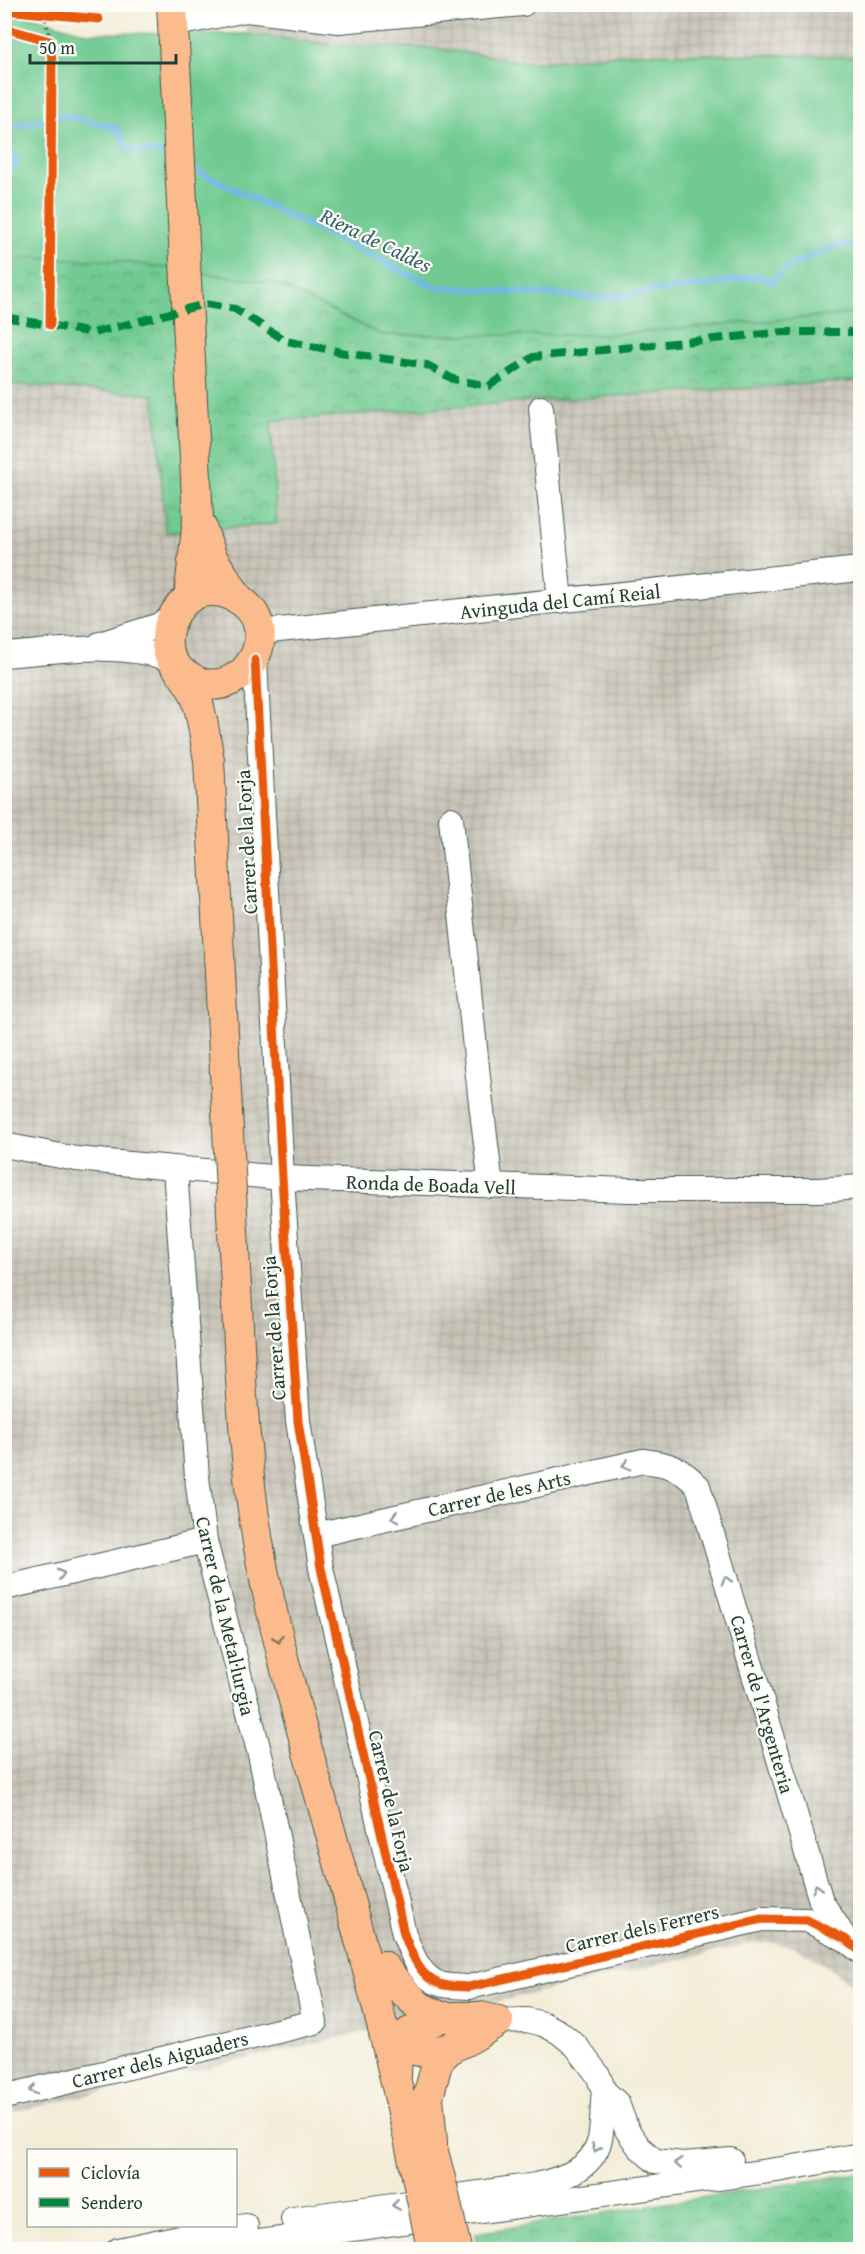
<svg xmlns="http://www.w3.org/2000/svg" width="865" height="2254" font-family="'Gentium Book Plus',serif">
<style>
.industrial{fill:url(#industrial-grid)}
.grass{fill:#70ca91;stroke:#488462;stroke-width:1.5}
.park{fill:url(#park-crowns);stroke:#488462;stroke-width:1.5}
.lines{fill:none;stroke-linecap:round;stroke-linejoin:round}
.stream{stroke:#70b6e7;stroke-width:6}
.minor-casing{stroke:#3f574c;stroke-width:26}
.major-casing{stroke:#3f574c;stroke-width:32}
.path{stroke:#3f574c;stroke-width:4;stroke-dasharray:1.5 4.5;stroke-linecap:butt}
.minor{stroke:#fff;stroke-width:24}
.major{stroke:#fbbb8d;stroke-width:30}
.major-bridge-casing{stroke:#3f574c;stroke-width:32;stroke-linecap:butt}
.major-bridge{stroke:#fbbb8d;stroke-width:30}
.quiet{stroke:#00873e;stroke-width:8;stroke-dasharray:15 8;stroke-linecap:butt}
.cycleway-casing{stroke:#fdfcf7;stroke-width:13}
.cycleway{stroke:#e8590c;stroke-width:9}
.oneway{stroke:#8f9e9a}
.oneway2{stroke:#82765c}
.labels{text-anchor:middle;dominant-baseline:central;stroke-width:4.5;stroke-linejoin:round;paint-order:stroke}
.street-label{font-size:20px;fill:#1f3d34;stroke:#fdfcf7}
.water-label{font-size:21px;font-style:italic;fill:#37616a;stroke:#fdfcf7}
</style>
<defs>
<pattern id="industrial-grid" width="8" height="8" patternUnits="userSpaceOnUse" patternTransform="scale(1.5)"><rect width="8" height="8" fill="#c8c4b8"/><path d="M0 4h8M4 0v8" fill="none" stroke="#aba99f"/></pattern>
<pattern id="park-crowns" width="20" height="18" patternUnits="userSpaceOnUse" patternTransform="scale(1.5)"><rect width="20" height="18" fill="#70ca91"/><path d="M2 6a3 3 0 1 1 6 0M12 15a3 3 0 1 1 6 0" fill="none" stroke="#5ba577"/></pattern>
</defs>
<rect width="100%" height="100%" fill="#fdfcf7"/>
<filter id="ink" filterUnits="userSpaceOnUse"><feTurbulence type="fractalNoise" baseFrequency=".0167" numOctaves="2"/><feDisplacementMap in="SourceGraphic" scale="12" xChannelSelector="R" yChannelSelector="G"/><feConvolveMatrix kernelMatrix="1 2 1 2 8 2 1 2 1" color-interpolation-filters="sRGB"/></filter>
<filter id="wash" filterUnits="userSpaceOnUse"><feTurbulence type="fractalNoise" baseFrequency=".008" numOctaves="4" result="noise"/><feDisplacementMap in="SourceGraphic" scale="24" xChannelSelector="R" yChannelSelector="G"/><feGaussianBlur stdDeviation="1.35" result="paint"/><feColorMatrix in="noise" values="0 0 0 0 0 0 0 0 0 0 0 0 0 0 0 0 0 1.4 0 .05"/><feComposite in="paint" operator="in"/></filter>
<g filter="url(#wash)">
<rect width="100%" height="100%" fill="#f3ecd7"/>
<!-- industrial -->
<g class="industrial">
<polygon points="241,5 860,5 860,57 633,53 532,63 435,48 334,45 248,34"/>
<polygon points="860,381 860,1991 820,1961 796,1948 775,1943 753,1943 5,2114 5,384 154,395 166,533 271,421 520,402"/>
</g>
<!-- grass -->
<polygon class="grass" points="5,9 87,33 248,34 334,45 435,48 532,63 633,53 860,57 860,313 605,335 382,335 274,283 116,261 5,257"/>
<!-- park -->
<g class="park">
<polygon points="4,257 116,261 274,283 382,335 605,335 860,313 860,381 520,402 271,421 277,524 166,533 154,395 5,384"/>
<polygon points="860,2173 860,2249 478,2249 476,2233"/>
</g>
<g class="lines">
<!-- stream -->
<g class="stream">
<polyline points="4,129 63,115 117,128 127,150 162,153 172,158"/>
<polyline points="4,138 17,163 4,177"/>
<polyline points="189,167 435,287 598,298 708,285 758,276 771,282 791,265 839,245 860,246"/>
</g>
</g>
</g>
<g filter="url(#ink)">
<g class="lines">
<!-- minor casing -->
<g class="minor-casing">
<g id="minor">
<polyline points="172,25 246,10 339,21 523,4"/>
<polyline points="541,408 560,601"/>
<polyline points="260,632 860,569"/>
<polyline points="100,644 157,626 173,617"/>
<path d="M 4,655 C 59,651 119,641 171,659"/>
<path d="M 255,660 L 282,1178 L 298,1421 L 321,1568 L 404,1934 C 411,1952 419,1977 440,1984 C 448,1987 460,1986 469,1987 L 762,1919 L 807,1920 L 845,1939 L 860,1951"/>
<polyline points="451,819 479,1086 491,1186"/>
<polyline points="4,1145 76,1159 282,1178 629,1190 819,1190 860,1187"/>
<path d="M 316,1535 L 643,1461 C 669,1464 679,1467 698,1486 L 821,1901 L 844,1937"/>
<polyline points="4,1588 205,1541"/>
<polyline points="498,2021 527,2020 543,2024 559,2032 576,2046 598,2075 604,2091 617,2103 627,2130 639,2147 655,2161 684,2164 731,2160"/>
<polyline points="4,2097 315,2022 261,1759 205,1541 197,1477 175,1169"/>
<path d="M 293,2219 L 536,2185 C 565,2178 597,2168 601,2133 C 603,2119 602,2105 604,2091"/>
<polyline points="118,2250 204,2232 246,2226"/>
<polyline points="202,2250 783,2169 860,2155"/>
</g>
</g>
<!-- major casing -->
<g class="major-casing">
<g id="major">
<polyline points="172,4 198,519 189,598"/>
<polyline points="200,524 212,558 238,598"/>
<path d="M 185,674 C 190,677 195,681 201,683 C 245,695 281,635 245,604 C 232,593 215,588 198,593 C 175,602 159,636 171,658 C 179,672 190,681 196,697 C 203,717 205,739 209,760 L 227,1111"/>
<path d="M 233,1232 C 240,1345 241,1459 263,1570 C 286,1683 320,1792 350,1903 C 376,1998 400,2093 420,2190"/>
<polyline points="383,1966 405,1993 420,2007 441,2017"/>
<path d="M 386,2031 C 422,2071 462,2045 498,2021"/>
<polyline points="396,2076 397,2052 410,2032 441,2017 480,2017 498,2021"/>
<polyline points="425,2121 442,2186"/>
<polyline points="432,2142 428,2097 438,2060 453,2046"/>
</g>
</g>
<!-- path -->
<polyline class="path" points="45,14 50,41"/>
<!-- minor -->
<use href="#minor" class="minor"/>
<!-- major -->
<use href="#major" class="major"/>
<!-- major-bridge casing -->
<g class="major-bridge-casing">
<g id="major-bridge">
<polyline points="227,1111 233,1232"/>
<polyline points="442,2186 456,2249"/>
<polyline points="420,2190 432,2248"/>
</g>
</g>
<!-- major-bridge -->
<use href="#major-bridge" class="major-bridge"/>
<!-- quiet -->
<polyline class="quiet" points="4,317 93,333 205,304 235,309 286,341 346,353 427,365 453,379 489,386 533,357 784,332 860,332"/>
<!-- cycleway casing -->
<g class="cycleway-casing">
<g id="cycleway">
<polyline points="4,10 99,19"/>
<polyline points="4,28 50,41 52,61 50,325"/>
<path d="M 255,660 L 282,1178 L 298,1421 L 321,1568 L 404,1934 C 411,1952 419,1977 440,1984 C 448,1987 460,1986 469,1987 L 762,1919 L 807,1920 L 845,1939 L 860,1951"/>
</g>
</g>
<!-- cycleway -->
<use href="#cycleway" class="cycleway"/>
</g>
<!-- one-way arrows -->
<defs><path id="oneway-chevron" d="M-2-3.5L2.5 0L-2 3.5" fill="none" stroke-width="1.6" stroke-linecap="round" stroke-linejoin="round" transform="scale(1.5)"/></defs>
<g class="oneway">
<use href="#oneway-chevron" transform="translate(626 1465) rotate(167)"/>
<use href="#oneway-chevron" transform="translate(395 1517) rotate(167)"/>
<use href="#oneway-chevron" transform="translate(61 1574) rotate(-13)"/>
<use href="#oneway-chevron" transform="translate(726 1580) rotate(-106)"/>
<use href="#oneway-chevron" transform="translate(817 1888) rotate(-106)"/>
<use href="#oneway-chevron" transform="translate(33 2090) rotate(166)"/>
<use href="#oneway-chevron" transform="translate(596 2148) rotate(114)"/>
<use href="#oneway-chevron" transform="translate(678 2163) rotate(-175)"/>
<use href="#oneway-chevron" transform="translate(396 2205) rotate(172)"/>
</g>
<use class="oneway2" href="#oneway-chevron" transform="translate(278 1639) rotate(77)"/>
</g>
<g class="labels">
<!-- street labels -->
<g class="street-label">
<text transform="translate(560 601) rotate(-6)">Avinguda del Camí Reial</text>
<text transform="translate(246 842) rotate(-93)">Carrer de la Forja</text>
<text transform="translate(431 1184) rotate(2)">Ronda de Boada Vell</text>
<text transform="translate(273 1328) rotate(-94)">Carrer de la Forja</text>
<text transform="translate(499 1493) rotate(-13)">Carrer de les Arts</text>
<text transform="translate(226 1616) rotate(77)">Carrer de la Metal·lurgia</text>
<text transform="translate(763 1704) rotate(74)">Carrer de l'Argenteria</text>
<text transform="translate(392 1801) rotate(77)">Carrer de la Forja</text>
<text transform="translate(642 1928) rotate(-13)">Carrer dels Ferrers</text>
<text transform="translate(160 2059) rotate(-14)">Carrer dels Aiguaders</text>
</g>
<!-- water labels -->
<g class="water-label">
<text transform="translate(376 240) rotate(26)">Riera de Caldes</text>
</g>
</g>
<!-- margin -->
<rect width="865" height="2254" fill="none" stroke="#fdfcf7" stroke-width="24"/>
<!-- legend -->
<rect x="27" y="2149" width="210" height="78" fill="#fdfcf7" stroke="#a4b0a9" stroke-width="1.5"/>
<rect x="39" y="2168" width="30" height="9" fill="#e8590c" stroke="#a4b0a9" stroke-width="1.5"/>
<text x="81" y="2179" font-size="18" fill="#1f3d34">Ciclovía</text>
<rect x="39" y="2198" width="30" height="9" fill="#00873e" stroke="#a4b0a9" stroke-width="1.5"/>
<text x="81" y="2209" font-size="18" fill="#1f3d34">Sendero</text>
<!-- scale -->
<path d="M30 54v9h146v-9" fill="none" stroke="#1f3d34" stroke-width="3"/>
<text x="39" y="54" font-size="18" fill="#1f3d34" stroke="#fdfcf7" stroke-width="4.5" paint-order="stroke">50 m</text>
</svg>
